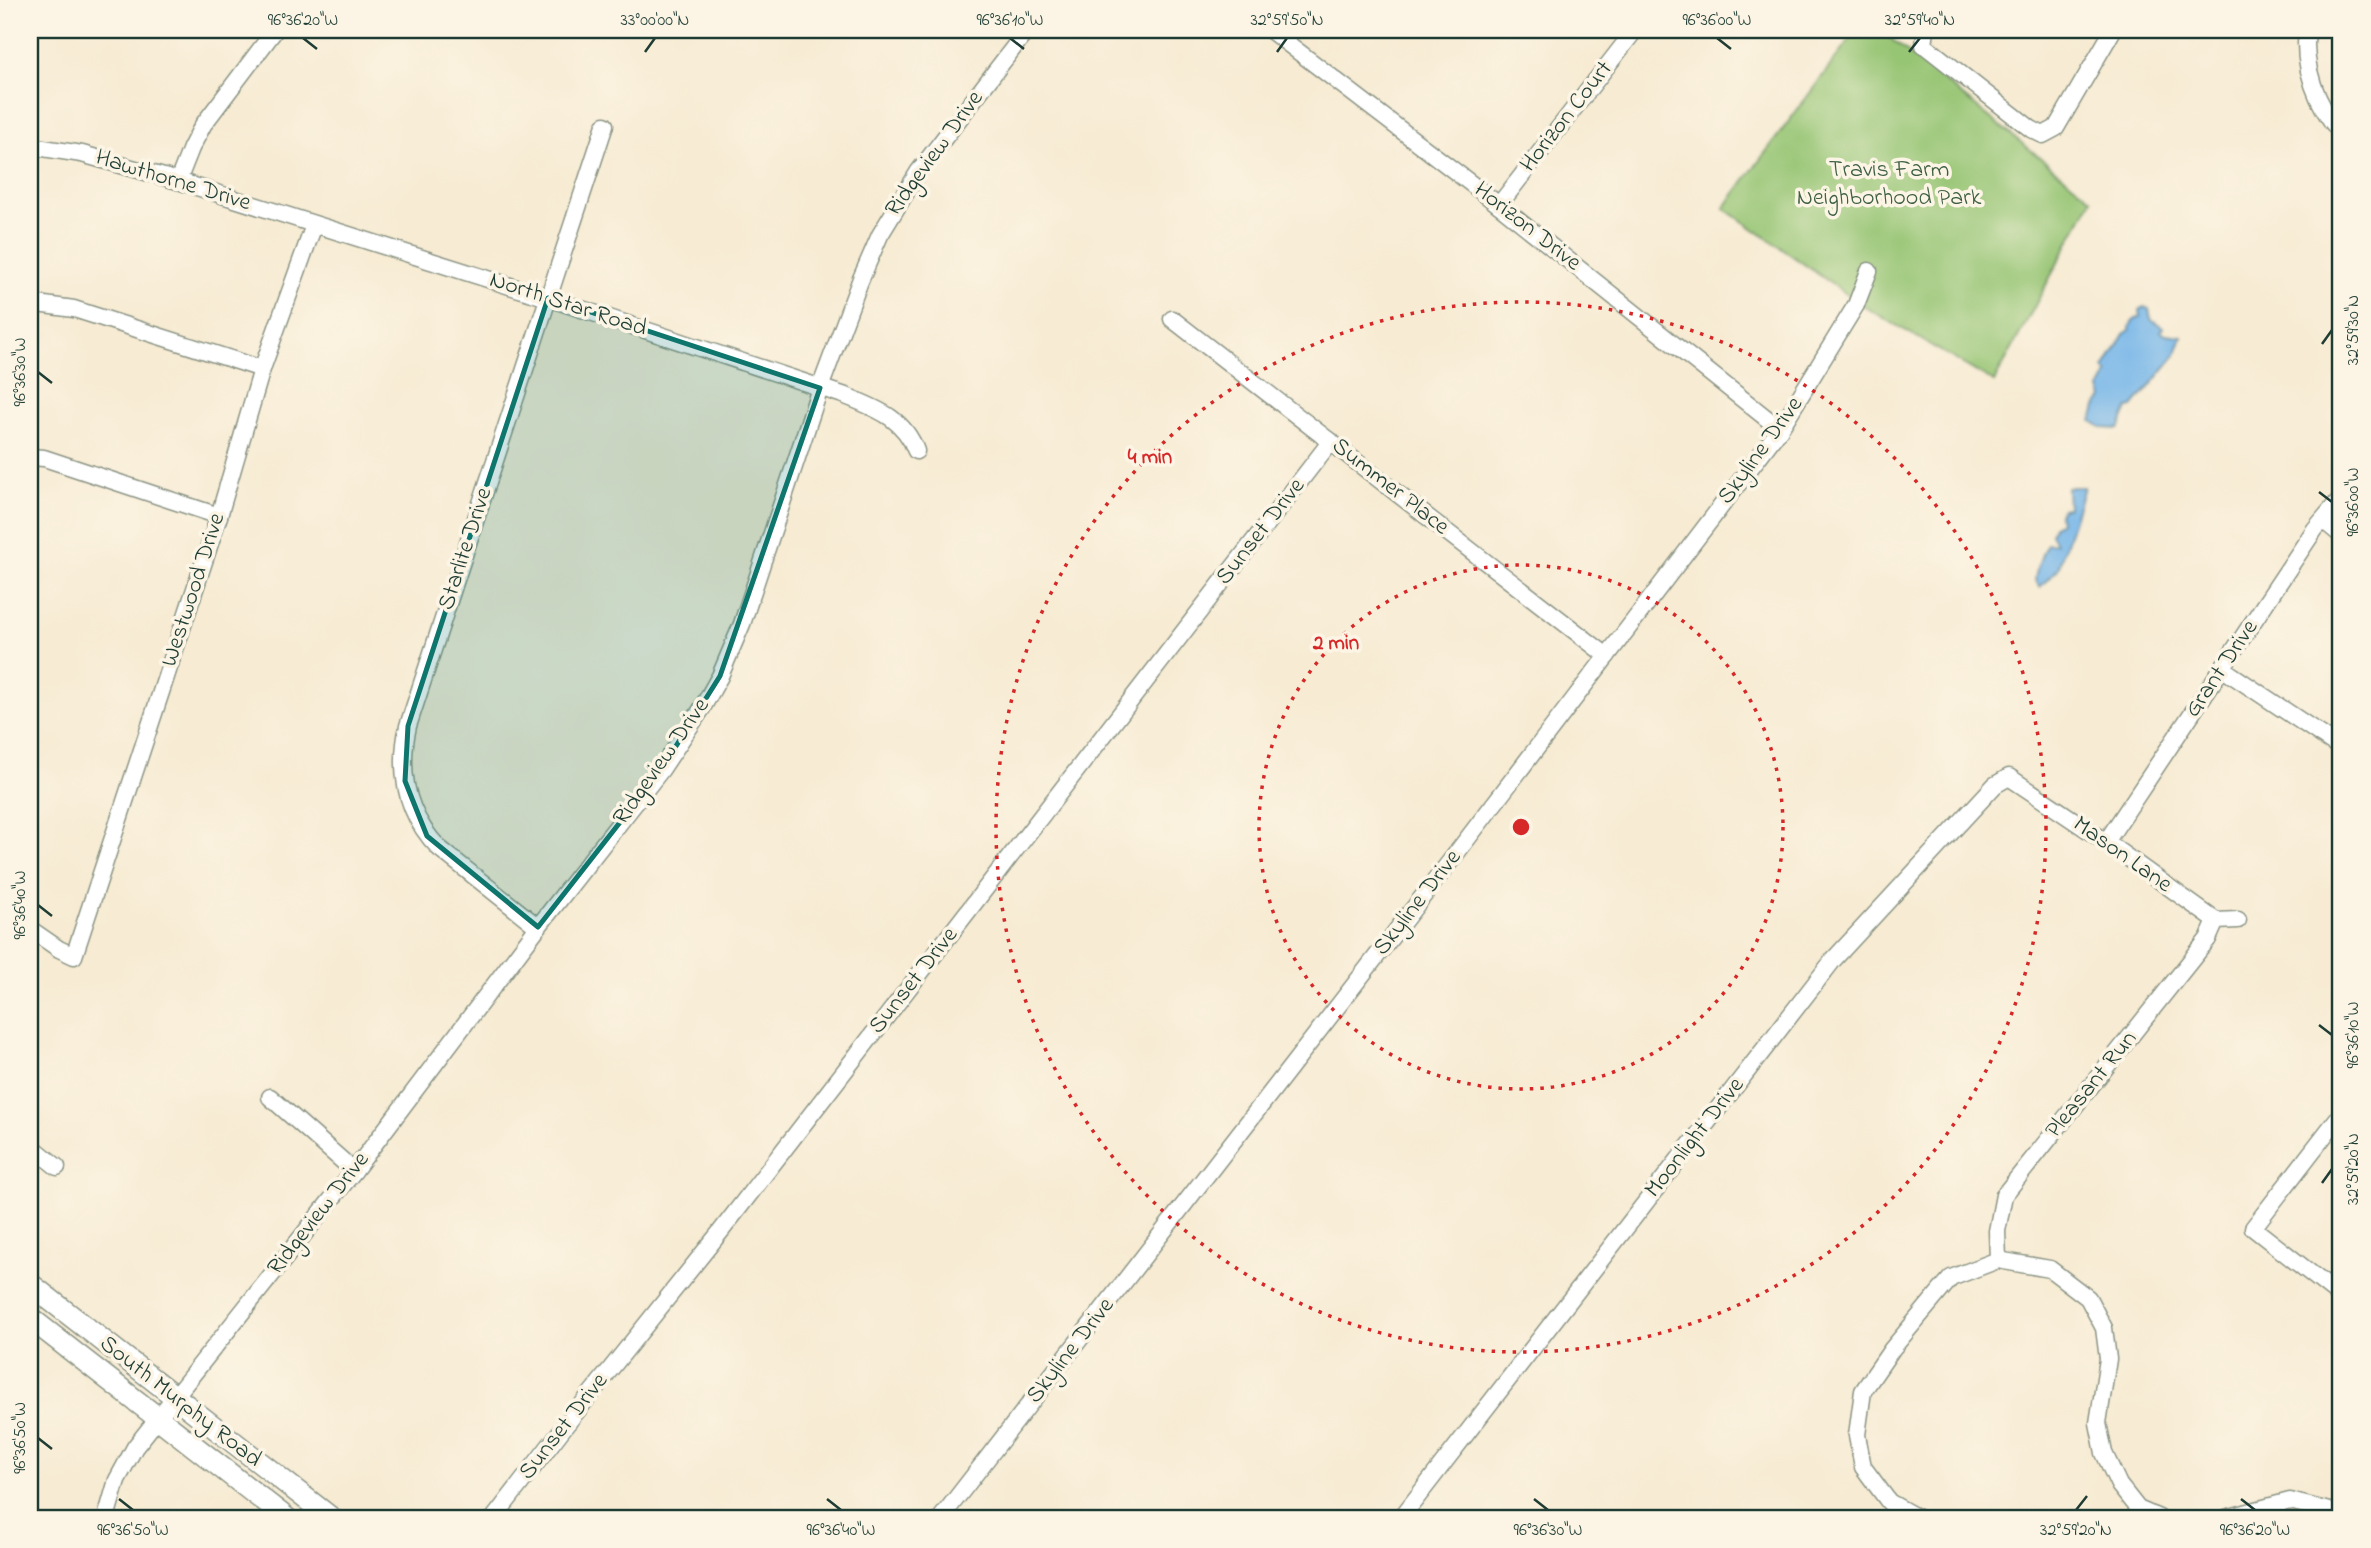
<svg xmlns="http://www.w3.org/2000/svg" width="2371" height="1548" font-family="'Indie Flower',sans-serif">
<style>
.green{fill:#96c573;stroke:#5a8154;stroke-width:2}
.water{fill:#74b5e9;stroke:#4a798e;stroke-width:2}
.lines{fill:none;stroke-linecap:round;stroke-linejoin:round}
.minor-casing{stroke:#8b9484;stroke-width:19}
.major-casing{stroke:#8b9484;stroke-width:24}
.minor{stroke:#fff;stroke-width:16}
.major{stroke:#fff;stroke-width:21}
.marked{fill:#0f766e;fill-opacity:0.2;stroke:#0f766e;stroke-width:5;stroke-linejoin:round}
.ticks{fill:none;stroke:#1f3d34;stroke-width:2.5}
.ring{fill:none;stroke:#d62828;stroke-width:3.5;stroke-dasharray:3.5 7}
.labels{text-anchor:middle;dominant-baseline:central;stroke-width:7;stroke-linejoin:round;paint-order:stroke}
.street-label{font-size:24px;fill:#1f3d34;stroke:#fcf5e5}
.park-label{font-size:24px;fill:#3d5f44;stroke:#fcf5e5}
.centre{fill:#d62828;stroke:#fcf5e5;stroke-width:3.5}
.ring-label{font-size:21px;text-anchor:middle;font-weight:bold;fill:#d62828;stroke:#fcf5e5;stroke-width:7;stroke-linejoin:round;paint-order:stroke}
.neatline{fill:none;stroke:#1f3d34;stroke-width:2.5}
.ticks-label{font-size:18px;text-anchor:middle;fill:#1f3d34}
</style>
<rect width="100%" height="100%" fill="#fcf5e5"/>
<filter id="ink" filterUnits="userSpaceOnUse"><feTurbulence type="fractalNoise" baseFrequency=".0143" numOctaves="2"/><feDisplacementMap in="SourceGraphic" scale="14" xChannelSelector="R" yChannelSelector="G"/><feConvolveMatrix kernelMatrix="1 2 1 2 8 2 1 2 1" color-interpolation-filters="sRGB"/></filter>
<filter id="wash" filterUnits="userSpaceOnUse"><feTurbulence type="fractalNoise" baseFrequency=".00686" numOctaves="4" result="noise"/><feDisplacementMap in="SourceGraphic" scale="28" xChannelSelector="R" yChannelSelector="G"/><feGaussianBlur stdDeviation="1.57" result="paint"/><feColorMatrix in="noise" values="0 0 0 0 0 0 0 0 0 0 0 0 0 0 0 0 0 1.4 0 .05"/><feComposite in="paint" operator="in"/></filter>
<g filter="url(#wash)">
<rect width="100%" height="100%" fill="#f7ebd3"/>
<!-- green -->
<polygon class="green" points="1857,30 1880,30 2092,199 1994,382 1865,307 1724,208"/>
<!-- water -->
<g class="water">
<path d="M 2144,307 L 2149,309 L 2151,319 L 2163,327 L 2161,331 L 2166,334 L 2182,336 L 2175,356 L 2133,407 L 2128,408 L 2119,429 L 2103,428 L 2092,421 L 2096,407 L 2103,398 L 2100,389 L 2108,374 L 2104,369 L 2124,334 L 2130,330 C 2130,322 2134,320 2141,317 L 2140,310 Z"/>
<path d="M 2067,487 L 2084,487 L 2058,569 L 2040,587 L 2035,580 C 2036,571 2042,551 2047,544 L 2056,543 L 2051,534 L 2054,526 L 2060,522 L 2059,514 L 2062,509 L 2068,508 Z"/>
</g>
</g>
<g filter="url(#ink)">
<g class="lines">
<!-- minor casing -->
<g class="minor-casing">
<g id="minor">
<polyline points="1270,30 1499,205 1780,429"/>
<polyline points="1926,30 1924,45 2031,129 2043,135 2056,128 2113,30"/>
<path d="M 2307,30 C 2302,67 2317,106 2341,133"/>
<path d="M 30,146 L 82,154 L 178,181 L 548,298 L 846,396 C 877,409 904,418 916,451"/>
<polyline points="178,181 191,148 203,125 275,30"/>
<polyline points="1499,205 1635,30"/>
<polyline points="30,303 74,309 262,369"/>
<polyline points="1172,319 1607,656"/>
<polyline points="30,457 44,458 219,516"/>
<polyline points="2323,520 2341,535"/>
<polyline points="2223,669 2341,748"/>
<polyline points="2106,842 2315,529 2341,498"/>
<path d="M 538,927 L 439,848 C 406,814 398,772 408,726 L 605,125"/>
<polyline points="30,929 59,949 74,956 219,516 262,369 314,225"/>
<polyline points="270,1097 354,1171"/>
<polyline points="2341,1114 2253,1228 2341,1297"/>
<polyline points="30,1145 57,1167"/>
<polyline points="1998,1260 1997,1231 2004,1195 2208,939 2216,921"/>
<polyline points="106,1518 117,1480 135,1447 354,1171 538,927 661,770 701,710 720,676 742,624 820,388 860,281 880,235 919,171 1027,30"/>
<polyline points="494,1518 561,1431 721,1231 1331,441"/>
<polyline points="941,1518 1455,855 1780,429 1856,305 1869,271"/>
<polyline points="1401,1518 1834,959 1995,785 2009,777 2106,842 2216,921 2238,920"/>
<polyline points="1918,1518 1889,1502 1863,1467 1857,1435 1863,1391 1892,1349 1951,1278 1998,1260 2050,1269 2088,1298 2104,1328 2108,1359 2098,1423 2104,1453 2119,1485 2138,1509 2159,1518"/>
<polyline points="2226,1518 2290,1501 2333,1512 2340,1518"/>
</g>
</g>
<!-- major casing -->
<g class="major-casing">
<g id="major">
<polyline points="30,1284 331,1518"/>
<polyline points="30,1318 286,1518"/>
</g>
</g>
<!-- minor -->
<use href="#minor" class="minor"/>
<!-- major -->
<use href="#major" class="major"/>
</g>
</g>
<!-- marked area -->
<path class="marked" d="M 548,298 L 820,388 L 720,676 L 661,770 L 538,927 L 427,836 L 405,781 L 408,726 Z"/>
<!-- ticks -->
<path class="ticks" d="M 303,38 L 317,49M 1010,38 L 1024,49M 1717,38 L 1731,49M 645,52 L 655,38M 1277,52 L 1287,38M 1909,52 L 1920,38M 2322,344 L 2332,330M 38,372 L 52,383M 2319,492 L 2332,502M 38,905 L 52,916M 2319,1025 L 2332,1035M 2322,1183 L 2332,1169M 38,1438 L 52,1449M 119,1499 L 133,1510M 827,1499 L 841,1510M 1534,1499 L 1548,1510M 2241,1499 L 2255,1510M 2076,1510 L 2087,1496"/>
<!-- distance rings -->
<g class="ring">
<circle cx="1521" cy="827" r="262"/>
<circle cx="1521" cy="827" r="525"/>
</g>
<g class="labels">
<!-- street labels -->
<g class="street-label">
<text transform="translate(1567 117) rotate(-52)">Horizon Court</text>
<text transform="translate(935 154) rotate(-54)">Ridgeview Drive</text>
<text transform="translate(173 181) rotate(17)">Hawthorne Drive</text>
<text transform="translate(1527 227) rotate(38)">Horizon Drive</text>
<text transform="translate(568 305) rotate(18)">North Star Road</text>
<text transform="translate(1761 451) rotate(-54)">Skyline Drive</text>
<text transform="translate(1390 487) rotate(38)">Summer Place</text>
<text transform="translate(1261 532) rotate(-52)">Sunset Drive</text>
<text transform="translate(466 549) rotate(-72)">Starlite Drive</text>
<text transform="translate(194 590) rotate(-72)">Westwood Drive</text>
<text transform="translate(2222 669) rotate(-56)">Grant Drive</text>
<text transform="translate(662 762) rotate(-55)">Ridgeview Drive</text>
<text transform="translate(2122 855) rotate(35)">Mason Lane</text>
<text transform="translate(1418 903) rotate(-52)">Skyline Drive</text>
<text transform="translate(914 981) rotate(-52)">Sunset Drive</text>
<text transform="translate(2092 1085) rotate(-51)">Pleasant Run</text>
<text transform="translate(1695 1138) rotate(-52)">Moonlight Drive</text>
<text transform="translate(319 1214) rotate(-52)">Ridgeview Drive</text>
<text transform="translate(1071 1351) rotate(-52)">Skyline Drive</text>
<text transform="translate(180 1402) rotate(38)">South Murphy Road</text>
<text transform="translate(564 1427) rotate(-52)">Sunset Drive</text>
</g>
<!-- park labels -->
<g class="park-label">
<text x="1889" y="170">Travis Farm<tspan x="1889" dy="28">Neighborhood Park</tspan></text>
</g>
</g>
<circle cx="1521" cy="827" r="10" class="centre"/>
<g class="ring-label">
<text x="1150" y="463">4 min</text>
<text x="1336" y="649">2 min</text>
</g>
<!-- margin -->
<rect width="2371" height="1548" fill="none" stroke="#fcf5e5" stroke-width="77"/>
<rect x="38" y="38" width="2294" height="1472" class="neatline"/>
<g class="ticks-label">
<text x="303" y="25">96°36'20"W</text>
<text x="655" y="25">33°00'00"N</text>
<text x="1010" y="25">96°36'10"W</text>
<text x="1287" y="25">32°59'50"N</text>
<text x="1717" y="25">96°36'00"W</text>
<text x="1920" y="25">32°59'40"N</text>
<text transform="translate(2352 330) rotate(-90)" y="6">32°59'30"N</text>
<text transform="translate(19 372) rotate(-90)" y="6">96°36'30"W</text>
<text transform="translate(2352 502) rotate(-90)" y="6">96°36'00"W</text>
<text transform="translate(19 905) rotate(-90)" y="6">96°36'40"W</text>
<text transform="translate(2352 1035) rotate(-90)" y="6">96°36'10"W</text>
<text transform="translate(2352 1169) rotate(-90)" y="6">32°59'20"N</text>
<text transform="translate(19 1438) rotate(-90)" y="6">96°36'50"W</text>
<text x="133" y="1535">96°36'50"W</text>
<text x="841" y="1535">96°36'40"W</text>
<text x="1548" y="1535">96°36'30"W</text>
<text x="2076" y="1535">32°59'20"N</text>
<text x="2255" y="1535">96°36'20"W</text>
</g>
</svg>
